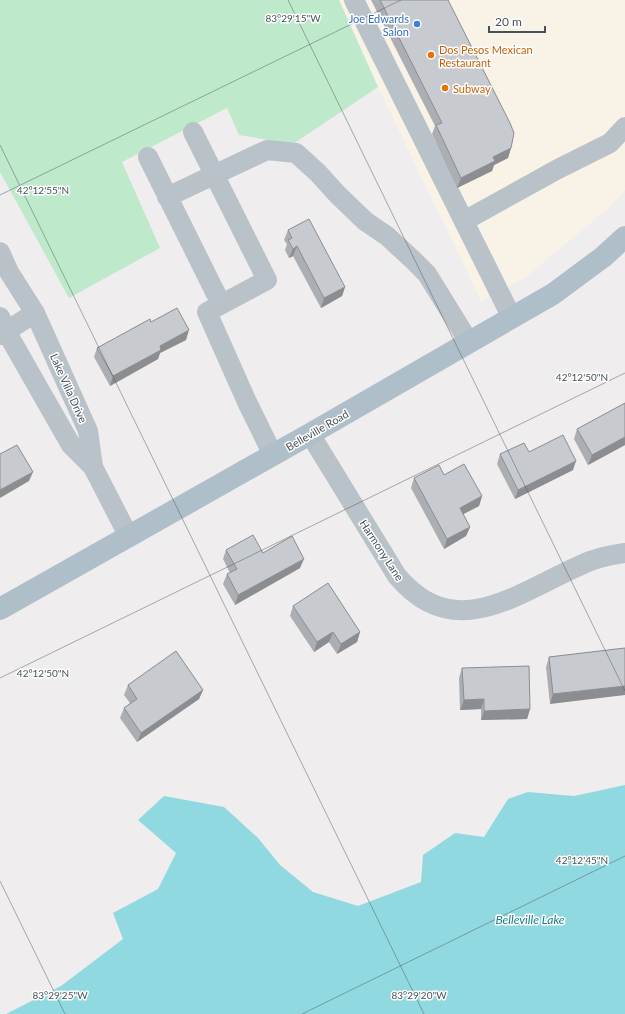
<svg xmlns="http://www.w3.org/2000/svg" width="625" height="1014" font-family="Lato,sans-serif">
<style>
.commercial{fill:#f9f2e7}
.grass{fill:#bfe9cb}
.water{fill:#91d9e1}
.lines{fill:none;stroke-linecap:round;stroke-linejoin:round}
.minor{stroke:#b9c2c8;stroke-width:20}
.major{stroke:#afbfc9;stroke-width:22}
.wall{fill:#abaeb2}
.shaded-wall{fill:#8b8d91}
.building{fill:#c7cacf;stroke:#8b8d91}
.ticks{fill:none;stroke:#475258;stroke-width:1;stroke-opacity:0.45}
.shop-dot{fill:#3f7fe0;stroke:#fff;stroke-width:1.5}
.food-dot{fill:#e8710a;stroke:#fff;stroke-width:1.5}
.labels{text-anchor:middle;dominant-baseline:central;stroke-width:3;stroke-linejoin:round;paint-order:stroke}
.shop-label{font-size:11px;fill:#366cbe;stroke:#fff;text-anchor:end}
.food-label{font-size:11px;fill:#c56008;stroke:#fff;text-anchor:start}
.street-label{font-size:11px;fill:#475258;stroke:#fff}
.water-label{font-size:12px;font-style:italic;fill:#1a7d8a;stroke:#fff}
.ticks-label{font-size:10px;text-anchor:middle;fill:#475258;stroke:#fff;stroke-width:3;stroke-linejoin:round;paint-order:stroke}
</style>
<rect width="100%" height="100%" fill="#efeded"/>
<!-- commercial -->
<polygon class="commercial" points="339,0 625,0 625,190 613,204 526,277 481,301 378,87"/>
<!-- grass -->
<polygon class="grass" points="0,0 339,0 378,87 293,144 239,135 227,108 122,162 160,248 69,298 0,172"/>
<!-- water -->
<polygon class="water" points="625,785 625,1014 6,1014 61,986 123,939 113,913 158,889 176,853 138,820 164,796 224,807 258,838 280,865 313,892 358,906 421,882 423,855 455,833 484,837 508,799 528,792 574,796"/>
<g class="lines">
<!-- minor -->
<g class="minor">
<polyline points="354,0 512,318"/>
<polyline points="193,132 267,280 207,312 247,402 273,455"/>
<polyline points="148,157 221,304"/>
<polyline points="167,197 267,150 296,153 318,173 337,194 365,221 387,236 412,259 427,274 469,342"/>
<polyline points="464,221 558,169 610,143 625,127"/>
<polyline points="0,252 9,272 35,313 88,431 93,467"/>
<polyline points="0,317 6,331 71,445 93,467 129,537"/>
<polyline points="0,335 35,313"/>
<path d="M 310,434 L 397,576 C 455,645 517,593 581,565 C 595,558 610,555 625,553"/>
</g>
<!-- major -->
<polyline class="major" points="0,609 310,434 553,294 603,257 625,237"/>
</g>
<!-- wall -->
<g class="wall">
<polygon points="371,0 448,0 511,148 508,158 494,165 492,171 457,188 432,134 435,126"/>
<polygon points="288,230 345,287 342,296 321,308 293,256 289,258 285,250 287,244 284,240"/>
<polygon points="151,322 186,340 160,353 158,359 110,386 94,357 97,348"/>
<polygon points="625,403 625,446 625,445 588,465 574,439 577,429"/>
<polygon points="529,452 573,470 515,499 497,464 500,454"/>
<polygon points="444,475 482,496 479,506 463,514 470,527 466,536 444,549 411,488 414,478"/>
<polygon points="226,550 263,553 300,568 235,605 223,584 227,574 230,573 223,559"/>
<polygon points="293,606 360,632 357,642 337,654 329,642 314,652 290,616"/>
<polygon points="625,648 550,704 546,667 549,657"/>
<polygon points="462,668 530,709 527,719 481,720 481,709 460,710 459,678"/>
<polygon points="128,685 203,690 199,699 137,742 120,718 124,708 130,703 124,695"/>
</g>
<!-- shaded-wall -->
<g class="shaded-wall">
<polygon points="511,148 508,158 494,165 492,171 457,188 461,178 493,157"/>
<polygon points="297,246 293,256 289,258 293,249"/>
<polygon points="345,287 342,296 321,308 324,298"/>
<polygon points="189,330 186,340 160,353 158,359 110,386 113,376 160,346"/>
<polygon points="625,437 625,445 588,465 592,455"/>
<polygon points="576,461 573,470 515,499 518,490"/>
<polygon points="33,472 29,481 0,498 0,490"/>
<polygon points="482,496 479,506 456,518 460,508"/>
<polygon points="470,527 466,536 444,549 447,539"/>
<polygon points="304,559 300,568 235,605 238,595"/>
<polygon points="333,632 329,642 314,652 317,642"/>
<polygon points="360,632 357,642 337,654 341,644"/>
<polygon points="625,686 625,695 550,704 553,694"/>
<polygon points="203,690 199,699 137,742 141,733"/>
<polygon points="484,699 481,709 460,710 464,700"/>
<polygon points="530,709 527,719 481,720 484,711"/>
</g>
<!-- building -->
<g class="building">
<polygon points="380,0 448,0 510,123 514,133 511,148 493,157 495,161 461,178 436,125 442,123"/>
<polygon points="309,219 345,287 324,298 297,246 293,249 288,240 292,238 288,230"/>
<polygon points="177,308 189,330 160,346 161,350 113,376 97,348 150,319 151,322"/>
<polygon points="625,403 625,437 592,455 577,429"/>
<polygon points="563,435 576,461 518,490 500,454 524,443 529,452"/>
<polygon points="17,445 33,472 0,490 0,454"/>
<polygon points="464,464 482,496 460,508 470,527 447,539 414,478 439,465 444,475"/>
<polygon points="253,535 263,553 292,536 304,559 238,595 227,574 237,569 226,550"/>
<polygon points="328,583 360,632 341,644 333,632 317,642 293,606"/>
<polygon points="625,648 625,686 553,694 549,657"/>
<polygon points="176,651 203,690 141,733 124,708 137,699 128,685"/>
<polygon points="529,666 530,709 484,711 484,699 464,700 462,668"/>
</g>
<!-- ticks -->
<path class="ticks" d="M 288,0 L 625,691M 0,145 L 424,1014M 0,195 L 401,0M 0,678 L 625,373M 0,881 L 65,1014M 302,1014 L 625,856"/>
<!-- markers -->
<circle class="shop-dot" cx="417" cy="24" r="4"/>
<g class="food-dot">
<circle cx="431" cy="55" r="4"/>
<circle cx="445" cy="88" r="4"/>
</g>
<g class="labels">
<!-- shop labels -->
<g class="shop-label">
<text x="409" y="18">Joe Edwards<tspan x="409" dy="13">Salon</tspan></text>
</g>
<!-- food labels -->
<g class="food-label">
<text x="439" y="49">Dos Pesos Mexican<tspan x="439" dy="13">Restaurant</tspan></text>
<text x="453" y="88">Subway</text>
</g>
<!-- street labels -->
<g class="street-label">
<text transform="translate(69 388) rotate(66)">Lake Villa Drive</text>
<text transform="translate(317 430) rotate(-30)">Belleville Road</text>
<text transform="translate(382 550) rotate(57)">Harmony Lane</text>
</g>
<!-- water labels -->
<g class="water-label">
<text x="530" y="919">Belleville Lake</text>
</g>
</g>
<g class="ticks-label">
<text x="293" y="22">83°29'15"W</text>
<text x="43" y="194">42°12'55"N</text>
<text x="582" y="381">42°12'50"N</text>
<text x="43" y="677">42°12'50"N</text>
<text x="582" y="864">42°12'45"N</text>
<text x="60" y="999">83°29'25"W</text>
<text x="419" y="999">83°29'20"W</text>
</g>
<!-- scale -->
<path d="M489 26v6h56v-6" fill="none" stroke="#475258" stroke-width="2"/>
<text x="495" y="26" font-size="12" fill="#475258" stroke="#ffffff" stroke-width="3" paint-order="stroke">20 m</text>
</svg>
